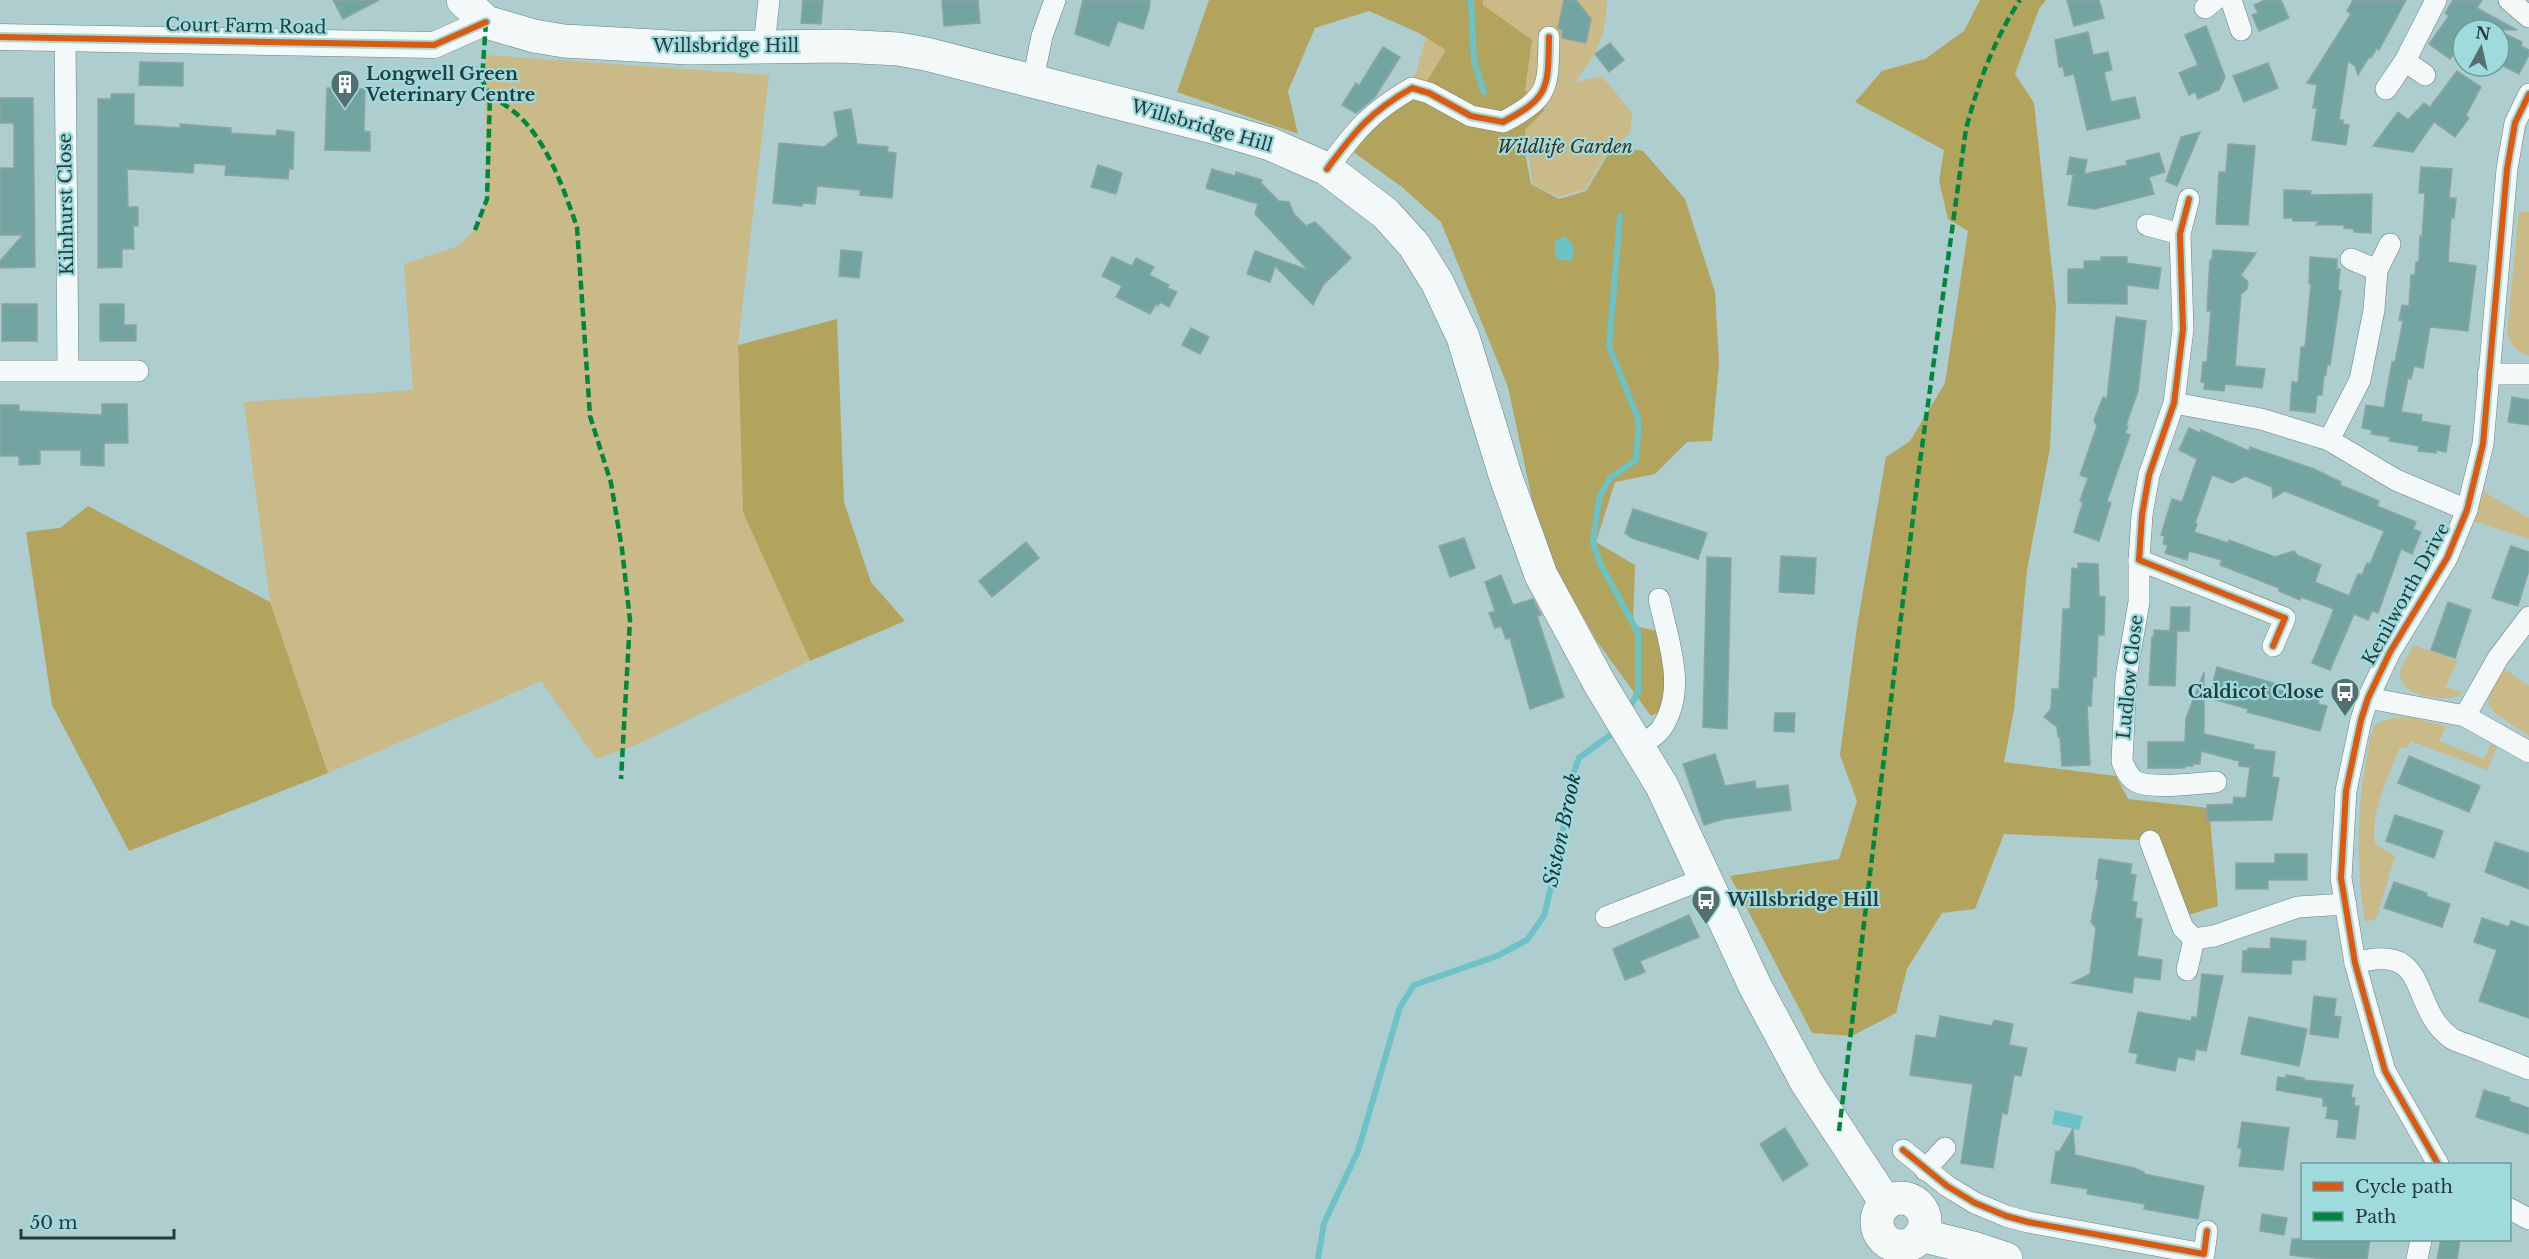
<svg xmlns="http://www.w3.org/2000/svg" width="2529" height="1259" font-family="'Libre Baskerville',serif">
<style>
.green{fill:#c9ba88}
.forest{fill:#b3a45d}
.water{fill:#6bc2c7}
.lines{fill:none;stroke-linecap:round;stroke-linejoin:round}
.stream{stroke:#6bc2c7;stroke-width:6}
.building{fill:#72a5a1;stroke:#8ca4a4;stroke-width:1.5;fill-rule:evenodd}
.minor-casing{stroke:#688283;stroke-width:22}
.tertiary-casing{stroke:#688283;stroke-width:27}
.primary-casing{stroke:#688283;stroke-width:34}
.minor{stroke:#f3f8f8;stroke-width:21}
.tertiary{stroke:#f3f8f8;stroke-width:26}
.primary{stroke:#f3f8f8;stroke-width:33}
.quiet{stroke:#00873e;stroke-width:4.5;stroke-dasharray:9 4.5;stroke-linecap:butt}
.cycleway-casing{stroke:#9fdadd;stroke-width:10}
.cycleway{stroke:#de580e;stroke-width:6}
.labels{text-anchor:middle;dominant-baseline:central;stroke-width:4.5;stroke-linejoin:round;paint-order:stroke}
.street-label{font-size:18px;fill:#243c3d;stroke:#9fdadd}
.poi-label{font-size:18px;font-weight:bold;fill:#243c3d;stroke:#9fdadd;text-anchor:start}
.park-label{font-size:18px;font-style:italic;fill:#3c2f19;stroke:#9fdadd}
.water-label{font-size:20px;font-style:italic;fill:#133637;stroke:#9fdadd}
</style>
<rect width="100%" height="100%" fill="#adcdcf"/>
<!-- green -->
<g class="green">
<path d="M 1436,0 L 1607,0 C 1606,37 1597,53 1575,82 L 1602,76 L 1632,113 L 1630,133 L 1604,158 L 1585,189 L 1558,197 L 1533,184 L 1526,141 L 1505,157 L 1412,106 L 1348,155 L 1348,159 L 1334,151 L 1342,139 L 1416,73 Z"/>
<polygon points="485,55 769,75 738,345 743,512 810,661 636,745 596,759 541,681 328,773 270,602 244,402 413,390 404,264 458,246 475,230 487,199"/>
<path d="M 2519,211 L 2529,212 L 2529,356 C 2516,351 2510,345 2507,332 Z"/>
<polygon points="2484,492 2529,518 2529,539 2473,521"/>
<path d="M 2414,645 L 2458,661 L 2445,687 L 2464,692 C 2451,705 2400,697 2400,675 C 2400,665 2409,654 2414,645 Z"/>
<polygon points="2503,668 2529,686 2529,736 2496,714 2488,704 2489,691"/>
<path d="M 2410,717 L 2446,726 L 2439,741 L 2484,759 L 2491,744 L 2497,747 L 2487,770 L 2411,741 L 2407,748 L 2400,747 C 2388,777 2370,812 2375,844 L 2395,856 L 2376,919 L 2365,922 C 2356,865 2356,808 2368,752 C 2369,744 2370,732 2375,726 C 2384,717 2399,718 2410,717 Z"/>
</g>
<!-- forest -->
<g class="forest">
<polygon points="1209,0 1483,0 1483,5 1532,40 1525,90 1545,110 1525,130 1525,153 1531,184 1559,199 1586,191 1613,146 1643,151 1685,199 1715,292 1719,363 1712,441 1687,442 1655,474 1615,482 1596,542 1635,565 1633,626 1663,632 1667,709 1651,716 1596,640 1541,541 1508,387 1441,222 1402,187 1352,151 1375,112 1424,86 1446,50 1419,33 1369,11 1315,28 1288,91 1298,134 1177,92"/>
<polygon points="1980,0 2046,0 2039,9 2015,74 2034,103 2056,306 2050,448 2027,570 2014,710 2004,762 2116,776 2128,799 2209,808 2218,906 2185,916 2159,841 2004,834 1975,909 1942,913 1907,969 1896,1013 1852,1036 1812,1033 1730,876 1839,859 1857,801 1840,755 1857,626 1886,457 1910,441 1945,383 1968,231 1948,219 1939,181 1944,150 1855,102 1882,71 1925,59 1964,31"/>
<polygon points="837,319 844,502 871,582 905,621 810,661 743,512 738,345"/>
<polygon points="88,506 270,602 328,773 129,851 52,705 26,532 60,528"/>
</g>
<!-- water -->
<g class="water">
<path d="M 1564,236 C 1573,240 1576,252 1571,261 L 1558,259 L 1555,255 L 1555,241 Z"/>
<polygon points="2055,1110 2083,1116 2079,1130 2052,1124"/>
</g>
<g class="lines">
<!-- stream -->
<g class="stream">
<polyline points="1471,0 1474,62 1484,92"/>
<polyline points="1620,216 1609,346 1639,421 1636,460 1610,478 1599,498 1593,543 1601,565 1638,633 1638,692 1628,711"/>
<polyline points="1318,1259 1324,1223 1358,1151 1400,1007 1414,985 1497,956 1527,940 1544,916 1561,846 1569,786 1579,758 1617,730"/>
</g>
</g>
<!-- building -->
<g class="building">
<polygon points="333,0 379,0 343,19"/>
<polygon points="803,0 823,0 821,24 801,23"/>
<polygon points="942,0 978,0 980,23 944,26"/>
<polygon points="1083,0 1150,0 1149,9 1143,29 1118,21 1109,46 1075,34"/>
<polygon points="1564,0 1576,0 1591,19 1586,43 1562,38 1562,30 1558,28"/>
<polygon points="2067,0 2099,0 2104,18 2074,26"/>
<polygon points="2265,0 2281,0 2289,18 2259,31 2252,15 2258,13 2254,5"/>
<polygon points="2353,0 2406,0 2379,50 2377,48 2371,58 2369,57 2358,75 2355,66 2348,61 2339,120 2343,120 2343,124 2349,125 2346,145 2312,140 2317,108 2313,108 2317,85 2307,83 2351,14 2347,11"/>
<polygon points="2453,0 2482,0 2477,8 2517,30 2463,30 2463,41 2450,59 2429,44 2449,16 2445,13"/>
<polygon points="2206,26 2225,77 2219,90 2198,99 2195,92 2189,95 2179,73 2198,65 2185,35"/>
<polygon points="2499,31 2522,42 2521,46 2529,50 2529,55 2519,74 2499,64"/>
<polygon points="2088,32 2093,55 2108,52 2112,70 2104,72 2111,102 2135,97 2140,118 2087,130 2074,74 2065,76 2063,67 2059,67 2055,40"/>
<polygon points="1610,43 1624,60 1609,72 1595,54"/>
<polygon points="1383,47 1400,57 1375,97 1356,113 1342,105 1356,83 1359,86"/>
<polygon points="140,62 183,63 183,86 139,85"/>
<polygon points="2268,63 2278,88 2244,102 2233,76"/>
<polygon points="2457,71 2481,87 2466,115 2469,118 2455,137 2434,122 2413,152 2373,146 2398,112 2408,120 2424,103 2430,107"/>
<polygon points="327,88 365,89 364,131 370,132 370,151 325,150"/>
<polygon points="111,94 134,94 134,125 180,128 180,124 231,128 231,133 276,136 277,130 294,132 293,169 289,169 288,179 225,175 226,165 194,163 193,173 127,169 128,207 138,207 138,226 133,226 134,249 122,249 122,267 98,268 98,99 111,99"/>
<polygon points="0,98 33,98 35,267 0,268 0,261 23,235 0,235 0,168 14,168 14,123 0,123"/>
<polygon points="851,109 857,144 888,147 887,152 896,153 892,198 860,195 860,190 817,186 815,204 803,203 802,206 773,203 779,143 824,147 838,136 834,112"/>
<polygon points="2200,132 2177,186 2166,181 2181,137"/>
<polygon points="2228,144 2255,146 2248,225 2216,224 2219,172 2226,172"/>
<polygon points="2159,153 2165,172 2149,177 2154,194 2095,209 2068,205 2073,176 2077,175 2067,174 2070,157 2087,160 2084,174 2127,165 2126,161"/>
<polygon points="1098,165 1122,173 1116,194 1091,187"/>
<polygon points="2421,167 2452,169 2449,198 2456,198 2454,218 2451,218 2448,262 2476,266 2468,331 2430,327 2423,368 2414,366 2411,379 2408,378 2401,412 2422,415 2421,421 2450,426 2446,452 2436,450 2436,453 2418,451 2419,446 2389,441 2390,437 2371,434 2372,430 2362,428 2366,405 2384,408 2392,362 2395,362 2403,321 2399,320 2402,305 2409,306 2411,275 2415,275 2416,262 2419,262 2420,236 2422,237 2425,193 2419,193"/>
<polygon points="1212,169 1235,176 1236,172 1262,180 1261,183 1279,201 1289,202 1294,214 1306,226 1315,222 1351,258 1323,285 1313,305 1275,266 1270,282 1247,274 1255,251 1308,270 1255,214 1258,204 1206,188"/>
<polygon points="2284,190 2311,191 2310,195 2372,194 2371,233 2354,232 2354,229 2344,228 2344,225 2316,225 2319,221 2293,221 2293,218 2284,218"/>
<polygon points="841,250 862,252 859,278 839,276"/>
<polygon points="2213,250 2256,253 2241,275 2248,282 2247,289 2241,294 2235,366 2265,369 2262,388 2225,384 2224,391 2204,389 2205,383 2201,382 2203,362 2207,362 2211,311 2207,311 2210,260 2212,260"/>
<polygon points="1112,257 1132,266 1136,258 1154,267 1149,275 1169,285 1167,288 1177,292 1169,307 1160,302 1158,306 1156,304 1150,314 1116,297 1122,286 1102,276"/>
<polygon points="2101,257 2127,257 2127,263 2161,268 2158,289 2127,285 2127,304 2068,303 2068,269 2084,269 2084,261 2101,261"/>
<polygon points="2310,257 2337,259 2337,269 2340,269 2338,290 2341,291 2330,365 2327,365 2326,375 2324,375 2322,395 2317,395 2315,413 2290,410 2292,382 2298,383 2301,347 2305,347 2311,284 2309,283"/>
<rect x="2" y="304" width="35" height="37"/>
<polygon points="100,304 124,304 124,325 136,325 136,341 100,341"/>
<polygon points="2116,317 2146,321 2138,391 2126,425 2128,426 2125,433 2130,435 2107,501 2111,503 2099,541 2074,532 2083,502 2080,501 2088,478 2080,475 2097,426 2094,420 2103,397 2107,399"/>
<polygon points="1191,328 1209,337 1200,354 1182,345"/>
<polygon points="2512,397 2529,400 2529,425 2508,422"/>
<polygon points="102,404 127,404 128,443 104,443 104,466 81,465 81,450 40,450 40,464 19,465 19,456 0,456 0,405 19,405 19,411 102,415"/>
<path d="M 2189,428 L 2200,433 L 2201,430 L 2249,451 L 2250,447 L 2314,469 L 2341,482 L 2340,485 L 2379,501 L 2377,506 L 2416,522 L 2413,529 L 2421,532 L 2412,554 L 2401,549 L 2378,613 L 2372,611 L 2368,620 L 2354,614 L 2330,670 L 2312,663 L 2334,609 L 2301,597 L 2300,600 L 2279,591 L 2279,588 L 2220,565 L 2222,560 L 2189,551 L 2187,560 L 2165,553 L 2168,545 L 2163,544 L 2165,536 L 2161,535 L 2172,499 L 2182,502 L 2197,459 L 2179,450 ZM 2212,475 L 2232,483 L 2245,476 L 2272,487 L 2273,498 L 2285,491 L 2384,531 L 2370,564 L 2367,563 L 2362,575 L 2358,574 L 2349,596 L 2315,582 L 2321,565 L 2297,555 L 2294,551 L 2275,557 L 2229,540 L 2228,543 L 2194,532 L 2197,524 L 2195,523 Z"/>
<polygon points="1633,509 1707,533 1698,559 1632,538 1625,533"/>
<polygon points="1464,538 1475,568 1450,577 1439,546"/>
<polygon points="1026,542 1039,558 992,597 979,581"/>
<polygon points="2511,546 2529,552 2529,570 2518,606 2492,598"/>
<polygon points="1781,556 1816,558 1814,594 1779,592"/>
<polygon points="1707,557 1731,558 1727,729 1703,727"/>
<polygon points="2078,563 2098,564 2099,596 2105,597 2104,635 2098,635 2096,677 2093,677 2091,706 2087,706 2090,765 2062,766 2060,737 2058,737 2057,727 2044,717 2051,709 2052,689 2059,689 2063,609 2070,609 2072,568 2078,569"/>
<polygon points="1501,575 1513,605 1533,599 1541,615 1537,616 1564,697 1530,709 1510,638 1506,639 1501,626 1495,628 1489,613 1495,611 1485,582"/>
<polygon points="2448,602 2471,610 2455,658 2431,650"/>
<polygon points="2171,607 2190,607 2189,631 2177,631 2175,686 2149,685 2152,637 2154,637 2154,630 2174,631 2170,631"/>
<polygon points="2217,667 2277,684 2275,689 2319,700 2318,704 2327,706 2320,731 2247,712 2248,709 2209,698"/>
<polygon points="2204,672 2204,734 2254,745 2253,749 2275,752 2272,777 2279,778 2272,820 2207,821 2207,805 2233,804 2234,797 2246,798 2250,767 2239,766 2239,761 2201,751 2200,764 2193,764 2193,766 2185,766 2185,768 2148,768 2148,742 2185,742 2186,718"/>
<polygon points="1775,713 1795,713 1794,732 1774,731"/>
<polygon points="1715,754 1725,786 1755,781 1756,789 1788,785 1791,810 1724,819 1704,825 1683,764"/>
<polygon points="2409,756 2480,786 2469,812 2398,783"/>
<polygon points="2395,815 2443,831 2434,858 2386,841"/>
<polygon points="2495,842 2529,853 2529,889 2485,872"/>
<polygon points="2275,854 2307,854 2307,880 2268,880 2268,889 2236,889 2236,863 2275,863"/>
<polygon points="2099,859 2132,864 2130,874 2136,875 2132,901 2137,902 2135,918 2142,919 2137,956 2162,960 2160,980 2134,977 2132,993 2072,983 2090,974 2096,928 2091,922 2099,880 2096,879"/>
<polygon points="2394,882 2427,893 2426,896 2450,904 2442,927 2384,908"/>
<polygon points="1689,915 1699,937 1640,961 1645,972 1625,980 1613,949"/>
<polygon points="2482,918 2509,927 2511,921 2529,927 2529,1018 2479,1001 2497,950 2474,942"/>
<polygon points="2271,938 2306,941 2305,960 2292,960 2291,974 2242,972 2243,951 2248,951 2248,948 2270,949"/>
<polygon points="2202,974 2223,976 2206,1051 2196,1049 2194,1060 2178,1057 2175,1071 2136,1063 2138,1054 2129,1052 2138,1012 2191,1021 2192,1017 2197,1018"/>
<polygon points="2314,996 2336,999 2334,1016 2341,1017 2338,1038 2310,1034"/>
<polygon points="1940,1016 1992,1026 1994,1020 2013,1024 2009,1045 2027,1048 2021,1076 2014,1075 2007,1114 2002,1113 1993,1168 1961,1163 1973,1084 1910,1075 1916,1035 1936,1038"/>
<polygon points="2249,1017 2307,1029 2299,1066 2241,1054"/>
<polygon points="2286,1075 2304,1078 2304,1080 2353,1085 2351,1097 2355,1098 2354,1106 2359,1106 2355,1139 2337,1137 2339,1120 2326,1118 2328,1106 2323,1106 2323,1098 2276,1090 2278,1077 2286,1078"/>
<polygon points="2484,1090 2510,1098 2509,1101 2529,1108 2529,1134 2476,1117"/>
<polygon points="2242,1122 2289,1128 2283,1170 2239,1166 2242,1148 2238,1148"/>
<polygon points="1785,1128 1808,1165 1783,1181 1760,1144"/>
<polygon points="2073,1129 2075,1155 2134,1168 2144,1172 2144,1174 2204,1186 2198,1219 2144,1209 2145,1204 2087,1194 2088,1189 2051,1183 2056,1151 2059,1152"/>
<polygon points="2262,1214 2287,1218 2284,1235 2260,1231"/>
<polygon points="2292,1239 2370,1239 2367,1259 2324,1259 2290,1255"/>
<polygon points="2441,1239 2460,1239 2457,1259 2437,1259"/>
</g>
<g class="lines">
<!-- minor casing -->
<g class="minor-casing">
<g id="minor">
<polyline points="2231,0 2241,30"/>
<polyline points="2509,0 2529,17"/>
<polyline points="2205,8 2215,0"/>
<polyline points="65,37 68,370"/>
<polyline points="764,46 769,0"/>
<polyline points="2405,61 2425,75"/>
<polyline points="1033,80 1042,36 1055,0"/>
<polyline points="2386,89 2405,61 2436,0"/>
<path d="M 1327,169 C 1355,131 1370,112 1412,88 L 1429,93 L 1471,116 L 1503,122 C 1550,97 1548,88 1549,37"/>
<polyline points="2189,199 2180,234 2183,329 2174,403 2149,475 2142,515 2139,560 2285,618 2273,646"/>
<polyline points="2147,225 2180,234"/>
<polyline points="2351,259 2377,270"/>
<polyline points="0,371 138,371"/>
<polyline points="2488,374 2529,374"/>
<polyline points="2174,403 2261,419 2329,440 2396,480 2467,510"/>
<polyline points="2329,440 2360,380 2374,310 2377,270 2390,244"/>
<path d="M 2139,560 L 2139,602 L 2126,677 L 2122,761 C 2125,769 2128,776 2135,781 C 2151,790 2197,783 2216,782"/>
<polyline points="2368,698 2465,716 2529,752"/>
<polyline points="2465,716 2498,658 2529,617"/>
<path d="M 1639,747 C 1646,741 1656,736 1661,729 C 1688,690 1668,641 1659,599"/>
<polyline points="2150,841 2183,928 2194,939 2214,936 2298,907 2346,904"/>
<polyline points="1606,917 1706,878"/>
<path d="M 2355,963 C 2432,941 2408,1007 2451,1038 C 2457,1042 2466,1044 2473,1047 C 2491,1054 2510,1061 2529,1069"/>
<polyline points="2187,970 2194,939"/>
<polyline points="1903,1150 1947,1186 1975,1203 2006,1216 2028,1222 2204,1254 2207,1231"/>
<polyline points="2438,1164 2385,1071 2355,963 2341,878 2346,791 2361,720 2368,698 2390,652 2447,558 2467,510 2483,444 2507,169 2515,123 2529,94"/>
<polyline points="1925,1170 1945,1148"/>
<polyline points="2510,1209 2529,1219"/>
<polyline points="2417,1259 2421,1240"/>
</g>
</g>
<!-- tertiary casing -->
<g class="tertiary-casing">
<polyline id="tertiary" points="0,37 434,45 486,22"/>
</g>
<!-- primary casing -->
<g class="primary-casing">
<g id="primary">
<polyline points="463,0 486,22 534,36 564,41 689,48 840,46 898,49 926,54 1213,127 1270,144 1327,169 1385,213 1414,245 1437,282 1463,337 1505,475 1541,575 1601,686 1662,786 1755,986 1807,1083 1886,1203"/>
<circle cx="1901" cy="1222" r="24"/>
<polyline points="1920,1235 1973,1248 2006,1259"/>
</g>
</g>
<!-- minor -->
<use href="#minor" class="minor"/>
<!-- tertiary -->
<use href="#tertiary" class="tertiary"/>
<!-- primary -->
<use href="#primary" class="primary"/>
<!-- quiet -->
<g class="quiet">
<path d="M 490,95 C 500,102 512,109 521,118 C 549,146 564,190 577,227 L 590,416 L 611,483 L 622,549 L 630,620 L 621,779"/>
<polyline points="475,230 487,199 490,95 482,80 486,22"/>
<path d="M 1839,1131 L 1918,476 L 1966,129 C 1978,83 1994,40 2020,0"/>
</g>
<!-- cycleway casing -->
<g class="cycleway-casing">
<g id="cycleway">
<polyline points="0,37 434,45 486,22"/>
<path d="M 1327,169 C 1355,131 1370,112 1412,88 L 1429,93 L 1471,116 L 1503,122 C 1550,97 1548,88 1549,37"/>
<polyline points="2189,199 2180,234 2183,329 2174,403 2149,475 2142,515 2139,560 2285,618 2273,646"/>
<polyline points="1903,1150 1947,1186 1975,1203 2006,1216 2028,1222 2204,1254 2207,1231"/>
<polyline points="2438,1164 2385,1071 2355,963 2341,878 2346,791 2361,720 2368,698 2390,652 2447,558 2467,510 2483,444 2507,169 2515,123 2529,94"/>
</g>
</g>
<!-- cycleway -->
<use href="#cycleway" class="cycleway"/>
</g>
<!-- icons -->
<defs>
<g id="building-pin" transform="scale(1.5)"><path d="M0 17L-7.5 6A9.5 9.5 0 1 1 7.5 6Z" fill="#546f70" stroke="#9fdadd"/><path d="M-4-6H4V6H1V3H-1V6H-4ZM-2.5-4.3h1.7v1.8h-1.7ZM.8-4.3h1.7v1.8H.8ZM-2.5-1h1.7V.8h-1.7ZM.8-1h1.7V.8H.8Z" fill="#fff"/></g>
<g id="bus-pin" transform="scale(1.5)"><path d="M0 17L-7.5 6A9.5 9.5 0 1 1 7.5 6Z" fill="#546f70" stroke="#9fdadd"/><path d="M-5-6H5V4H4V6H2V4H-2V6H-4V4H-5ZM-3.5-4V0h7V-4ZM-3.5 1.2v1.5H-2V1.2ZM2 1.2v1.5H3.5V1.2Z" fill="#fff"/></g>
</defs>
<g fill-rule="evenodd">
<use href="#building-pin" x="345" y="84"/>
<use href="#bus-pin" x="2345" y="692"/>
<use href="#bus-pin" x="1706" y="900"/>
</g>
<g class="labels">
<!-- street labels -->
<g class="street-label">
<text transform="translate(246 26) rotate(1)">Court Farm Road</text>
<text x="726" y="46">Willsbridge Hill</text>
<text transform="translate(1202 126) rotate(16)">Willsbridge Hill</text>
<text transform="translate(66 204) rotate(-91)">Kilnhurst Close</text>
<text transform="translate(2406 594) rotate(-61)">Kenilworth Drive</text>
<text transform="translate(2130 677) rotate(-84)">Ludlow Close</text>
</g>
<!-- poi labels -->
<g class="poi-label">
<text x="366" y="74">Longwell Green<tspan x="366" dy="21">Veterinary Centre</tspan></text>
<text x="2324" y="692" text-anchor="end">Caldicot Close</text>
<text x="1727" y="900">Willsbridge Hill</text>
</g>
<!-- park labels -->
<g class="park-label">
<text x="1565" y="147">Wildlife Garden</text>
</g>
<!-- water labels -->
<g class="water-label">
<text transform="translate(1562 830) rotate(-78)">Siston Brook</text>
</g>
</g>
<!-- legend -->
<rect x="2301" y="1163" width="210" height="78" fill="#9fdadd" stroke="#6e9b9d" stroke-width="1.5"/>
<rect x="2313" y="1182" width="30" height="9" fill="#de580e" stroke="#6e9b9d" stroke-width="1.5"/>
<text x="2355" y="1193" font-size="18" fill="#243c3d">Cycle path</text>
<rect x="2313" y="1212" width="30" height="9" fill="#00873e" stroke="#6e9b9d" stroke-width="1.5"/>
<text x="2355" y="1223" font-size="18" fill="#243c3d">Path</text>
<!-- north arrow -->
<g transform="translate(2481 48) rotate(8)"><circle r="28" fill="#9fdadd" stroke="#6e9b9d" stroke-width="1.5"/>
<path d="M0-4.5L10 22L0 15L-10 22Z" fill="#546f70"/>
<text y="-9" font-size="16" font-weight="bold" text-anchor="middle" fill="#243c3d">N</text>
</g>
<!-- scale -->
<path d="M21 1229v9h153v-9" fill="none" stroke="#243c3d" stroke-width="3"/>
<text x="30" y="1229" font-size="18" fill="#243c3d" stroke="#9fdadd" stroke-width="4.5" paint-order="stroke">50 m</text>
</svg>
